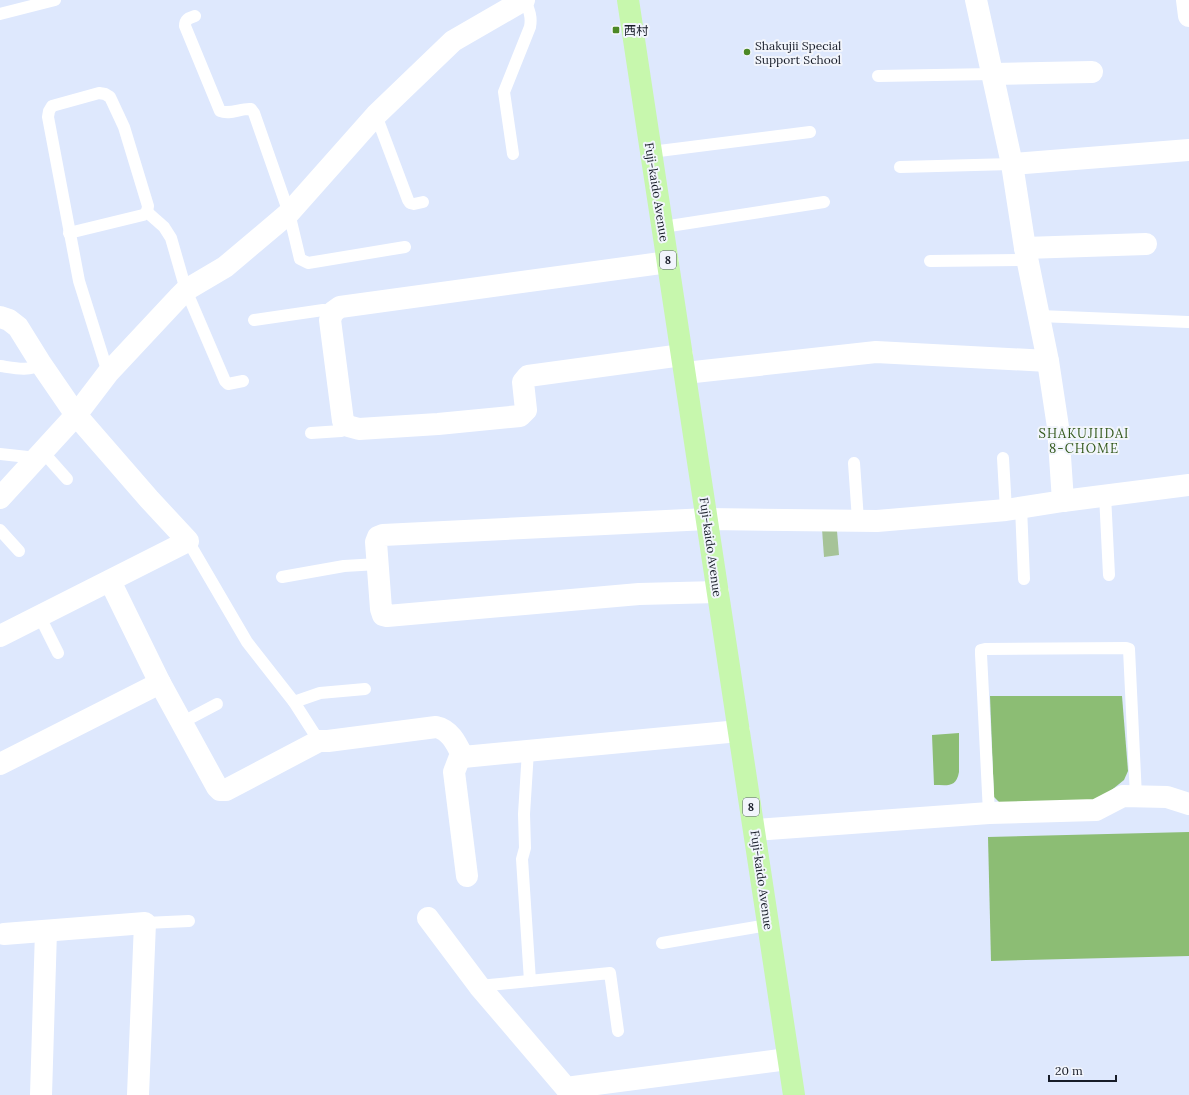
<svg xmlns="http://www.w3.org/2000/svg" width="1189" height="1095" font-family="Lora,'Noto Sans JP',serif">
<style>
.green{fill:#a6c398}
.forest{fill:#8cbd74}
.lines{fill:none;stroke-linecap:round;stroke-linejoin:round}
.service{stroke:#fff;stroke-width:12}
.minor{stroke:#fff;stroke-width:22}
.primary{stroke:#c7f7ad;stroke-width:22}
.poi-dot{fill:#4c8826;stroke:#f2f5fc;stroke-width:1.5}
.labels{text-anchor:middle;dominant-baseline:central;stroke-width:4;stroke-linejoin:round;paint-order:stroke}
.shield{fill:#f2f5fc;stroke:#595d68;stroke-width:1}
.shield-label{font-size:11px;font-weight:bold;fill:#171c28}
.poi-label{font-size:12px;fill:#171c28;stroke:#f2f5fc;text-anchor:start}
.street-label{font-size:12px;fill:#171c28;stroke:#f2f5fc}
.neighbourhood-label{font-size:13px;letter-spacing:1px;fill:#345a1d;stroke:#f2f5fc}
</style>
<rect width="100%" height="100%" fill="#dee8fd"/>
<!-- green -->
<polygon class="green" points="822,529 837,531 839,555 824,557"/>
<!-- forest -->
<g class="forest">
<polygon points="990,696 1122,696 1128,771 1124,780 1098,801 1002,805 994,797"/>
<path d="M 959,733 L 959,772 C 956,788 948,785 934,785 L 932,735 Z"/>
<polygon points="1189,832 1189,956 991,961 988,837"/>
</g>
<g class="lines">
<!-- service -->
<g class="service">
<polyline points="0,14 55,0"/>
<path d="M 195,16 C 189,18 185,19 185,26 L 220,111 C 230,115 241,108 251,109 L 254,113 L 289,213 L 300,259 L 308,263 L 405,247"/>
<polyline points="878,76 993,74"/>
<polyline points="376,115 408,200 410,203 414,204 423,202"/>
<polyline points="651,152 810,132"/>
<path d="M 513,154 L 504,92 L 530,27 C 532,17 529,10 525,0"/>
<polyline points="900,167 1012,164"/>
<polyline points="663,227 824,202"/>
<polyline points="69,233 143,215 147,212 164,227 171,238 186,290 225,381 228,384 243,381"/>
<polyline points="930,261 1028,260"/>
<polyline points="1039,316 1188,322"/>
<polyline points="254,320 323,310 333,312"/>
<path d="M 0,366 C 14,368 29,372 41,364"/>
<polyline points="108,373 79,281 48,117 49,111 52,106 99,93 105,94 110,97 124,127 148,206 147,212"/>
<polyline points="311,433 341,431 348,426"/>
<polyline points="43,452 67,479"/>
<polyline points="0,454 37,458"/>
<polyline points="1003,458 1006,510"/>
<polyline points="854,463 858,520"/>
<polyline points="1105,495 1109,575"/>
<polyline points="1021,507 1024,579"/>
<polyline points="0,530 19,551"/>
<polyline points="188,541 247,642 294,702 319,741"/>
<polyline points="282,577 344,566 378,564"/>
<polyline points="39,615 58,653"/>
<polyline points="294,702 320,693 365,689"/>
<polyline points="181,723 217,704"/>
<polyline points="528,751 524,814 525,848 522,859 530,981"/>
<polyline points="989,813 981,654 981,650 985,649 1126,648 1129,649 1136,797"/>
<polyline points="145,923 189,921"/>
<polyline points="662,943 768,925"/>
<polyline points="479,986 610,973 618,1031"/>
</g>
<!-- minor -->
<g class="minor">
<polyline points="976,0 1012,164 1025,248 1048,361 1058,427 1063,501"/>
<polyline points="1187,0 1189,16"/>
<polyline points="993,74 1092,72"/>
<polyline points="1012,164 1189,150"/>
<polyline points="1025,248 1146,244"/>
<polyline points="668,262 340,307 333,312 330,320 343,421 348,426 359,429 438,424 520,416 526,410 523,382 528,376 682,355"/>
<polyline points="0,317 9,320 18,327 41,364 76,415 149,499 188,541 0,636"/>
<polyline points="685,373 876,352 1048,361"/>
<polyline points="0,498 76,415 108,373 180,296 186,290 225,267 289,213 376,115 453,41 524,0"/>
<path d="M 110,581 L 160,683 L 217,787 L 220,790 L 226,790 L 319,741 L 328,741 L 436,727 C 451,730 457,745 463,757 L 739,731"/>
<polyline points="718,592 639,594 387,616 383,615 381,609 376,542 378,537 383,535 707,519 877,521 1006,510 1063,501 1189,485"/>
<polyline points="463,757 459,759 454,772 467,876"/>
<polyline points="0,764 160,683"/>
<polyline points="755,830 989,813 1096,810 1123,796 1167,797 1189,804"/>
<polyline points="428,918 479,986 566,1088 788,1059"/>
<polyline points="4,934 145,923 138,1095"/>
<polyline points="41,1095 46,931"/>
</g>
<!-- primary -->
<polyline class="primary" points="628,0 794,1095"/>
</g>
<!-- markers -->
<g class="poi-dot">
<rect x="612" y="26" width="8" height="8" rx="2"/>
<circle cx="747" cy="52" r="4"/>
</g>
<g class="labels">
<!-- shield labels -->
<g class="shield">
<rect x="660" y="251" width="16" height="18" rx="3"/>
<rect x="743" y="798" width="16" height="18" rx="3"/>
</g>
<g class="shield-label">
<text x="668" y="260">8</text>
<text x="751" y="807">8</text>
</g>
<!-- poi labels -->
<g class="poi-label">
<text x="624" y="30">西村</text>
<text x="755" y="45">Shakujii Special<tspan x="755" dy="14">Support School</tspan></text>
</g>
<!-- street labels -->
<g class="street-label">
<text transform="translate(657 192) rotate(81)">Fuji-kaido Avenue</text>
<text transform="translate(711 547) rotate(82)">Fuji-kaido Avenue</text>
<text transform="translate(762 880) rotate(82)">Fuji-kaido Avenue</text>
</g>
<!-- neighbourhood labels -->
<g class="neighbourhood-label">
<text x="1084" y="433">SHAKUJIIDAI<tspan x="1084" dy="15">8-CHOME</tspan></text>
</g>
</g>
<!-- scale -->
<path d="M1049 1075v6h67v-6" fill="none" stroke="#171c28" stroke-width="2"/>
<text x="1055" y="1075" font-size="12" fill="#171c28" stroke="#f2f5fc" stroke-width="3" paint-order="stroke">20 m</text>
</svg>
